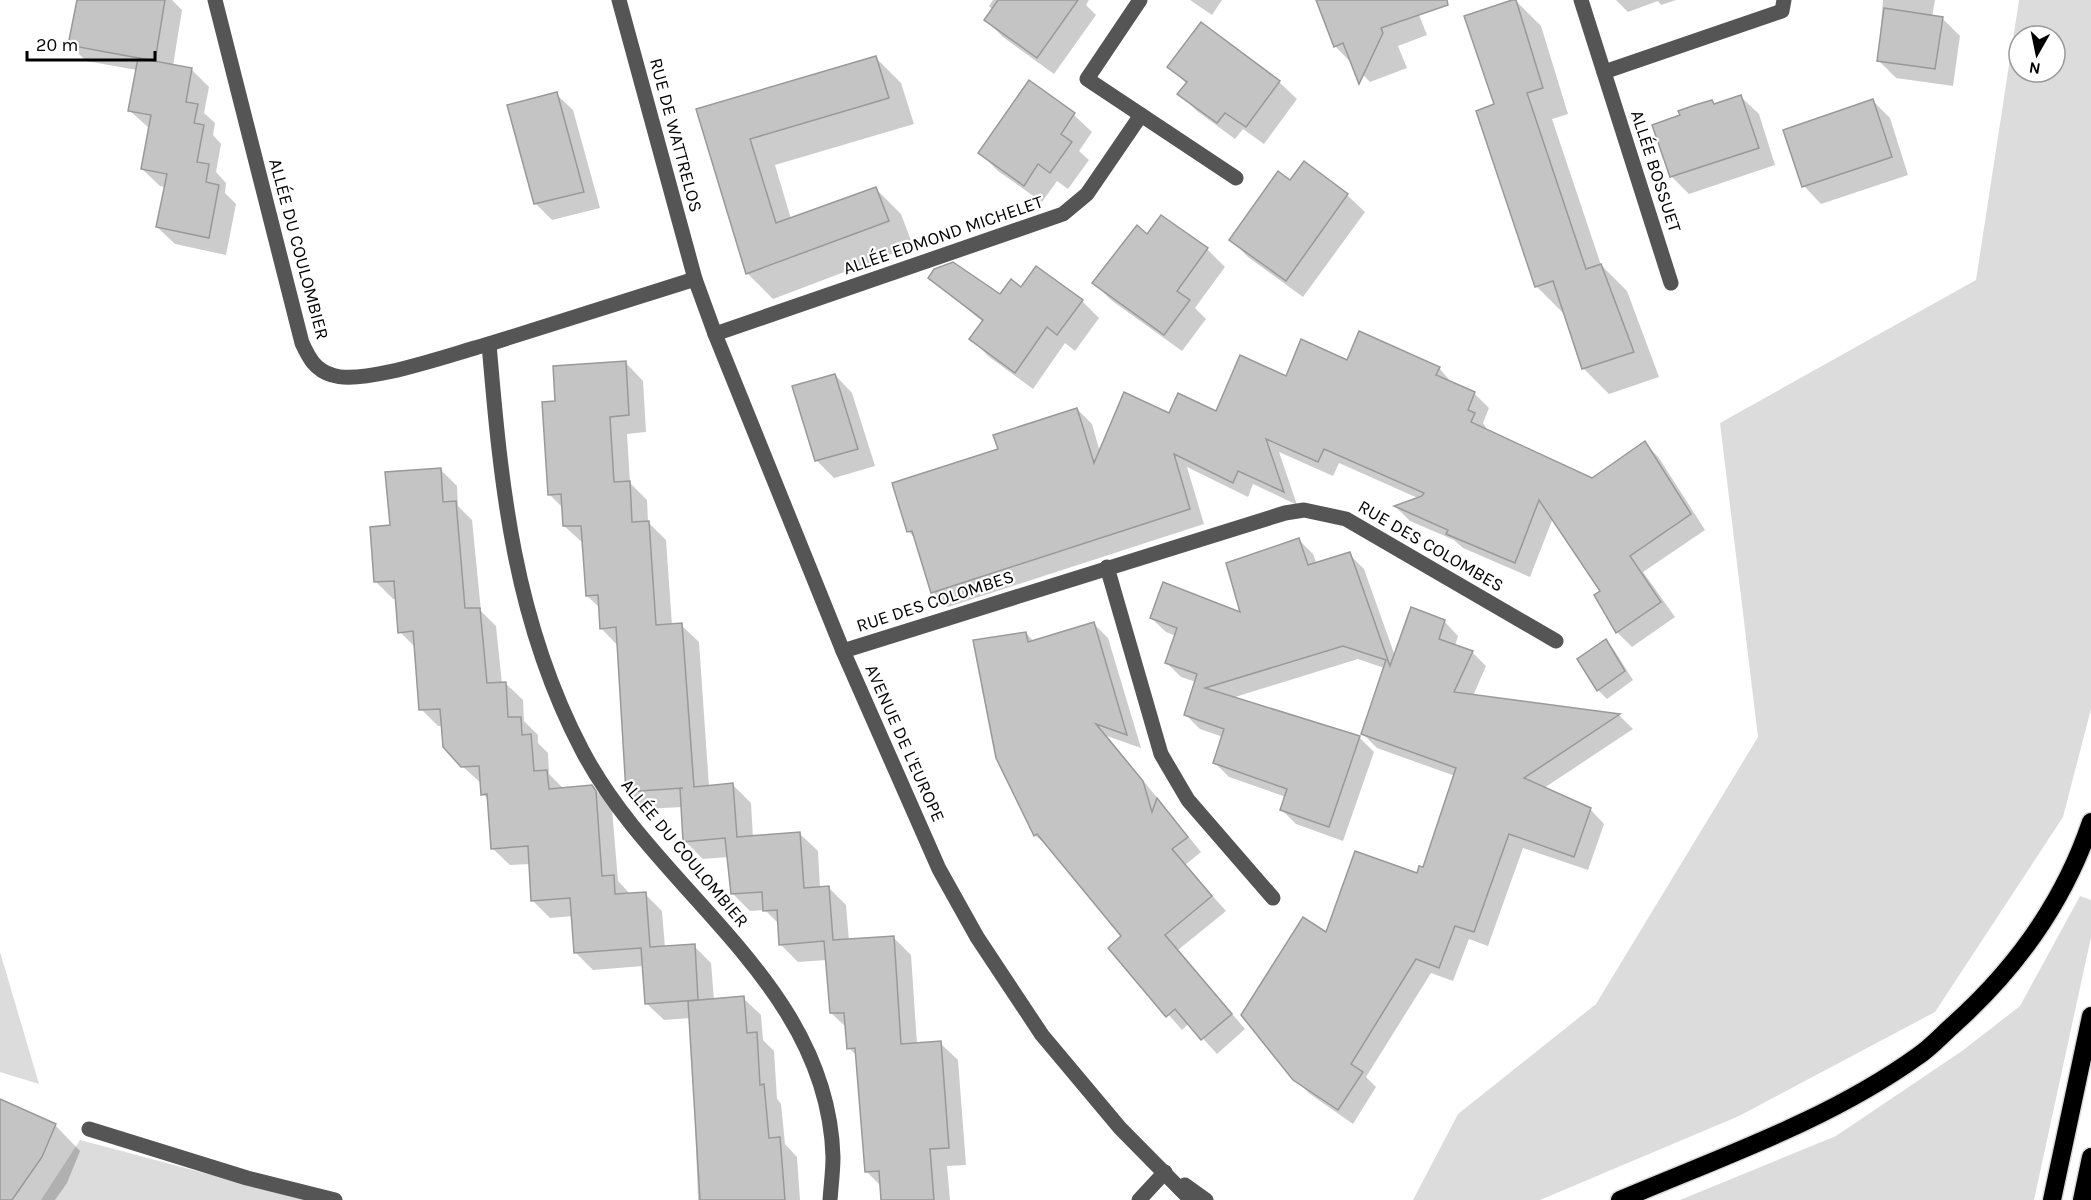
<svg xmlns="http://www.w3.org/2000/svg" width="2091" height="1200" font-family="Karla,sans-serif">
<style>
.green{fill:#dcdcdc;fill-rule:evenodd}
.shadow{fill:#0003}
.building{fill:#c4c4c4;stroke:#999;stroke-width:1.5}
.lines{fill:none;stroke-linecap:round;stroke-linejoin:round}
.highway-casing{stroke:#dbdbdb;stroke-width:21}
.minor{stroke:#555;stroke-width:15}
.highway{stroke:#000;stroke-width:18}
.labels{text-anchor:middle;dominant-baseline:central;stroke-width:4.5;stroke-linejoin:round;paint-order:stroke}
.street-label{font-size:18px;fill:#000;stroke:#fff}
</style>
<rect width="100%" height="100%" fill="#fff"/>
<!-- green -->
<g class="green">
<path d="M 2019,0 L 2091,0 L 2091,709 L 2063,817 L 1935,1012 L 1739,1116 L 1540,1200 L 1413,1200 L 1458,1114 L 1596,1004 L 1758,737 L 1720,423 L 1976,280 ZM 2019,36 L 2055,36 L 2055,72 L 2019,72 Z"/>
<polygon points="2080,896 2091,900 2091,937 2034,1200 1680,1200 1836,1136 1962,1051 2020,1006"/>
<polygon points="0,952 39,1084 0,1072"/>
<polygon points="80,1140 306,1200 41,1200"/>
</g>
<!-- shadow -->
<g class="shadow">
<polygon points="79,0 172,0 182,10 173,66 191,69 209,87 204,113 215,123 213,135 221,144 216,172 226,183 225,193 236,204 226,255 175,244 157,227 165,187 160,186 142,169 150,129 129,110 137,70 86,61 70,45"/>
<polygon points="993,0 1089,0 1086,5 1096,15 1054,74 1003,37 986,20 993,10 989,6"/>
<polygon points="1190,0 1222,0 1212,15"/>
<polygon points="1318,0 1413,0 1427,35 1398,46 1407,68 1370,82 1335,46"/>
<polygon points="1515,0 1541,26 1568,114 1552,119 1601,265 1627,291 1659,377 1609,394 1583,368 1565,311 1562,312 1536,286 1496,105"/>
<polygon points="1616,0 1676,0 1661,5 1658,1 1628,12"/>
<polygon points="1883,0 1935,0 1932,17 1942,18 1960,36 1953,86 1896,78 1878,60"/>
<polygon points="875,57 901,83 914,124 775,165 791,219 876,189 901,214 913,246 773,299 747,273 698,110"/>
<polygon points="1169,67 1279,82 1297,99 1264,144 1243,129 1235,139 1197,111 1179,94 1187,84"/>
<polygon points="1029,82 1074,115 1092,132 1079,151 1089,160 1068,189 1057,181 1042,202 998,171 980,153"/>
<polygon points="556,94 573,110 600,208 552,220 535,203"/>
<polygon points="1741,97 1759,114 1775,165 1689,194 1671,176 1711,101 1715,105"/>
<polygon points="1872,100 1890,118 1908,175 1821,204 1804,186"/>
<polygon points="1304,163 1347,195 1365,212 1303,297 1248,257 1231,240 1290,183"/>
<polygon points="1162,217 1207,249 1225,267 1195,308 1206,319 1182,351 1111,300 1094,283 1148,236"/>
<polygon points="930,278 1000,296 1022,289 1082,301 1099,318 1075,351 1065,343 1033,389 988,356 971,338 983,322"/>
<polygon points="1348,362 1439,368 1453,384 1474,393 1489,408 1483,423 1488,431 1592,480 1645,443 1659,458 1705,530 1643,572 1675,617 1632,647 1617,632 1602,592 1553,518 1530,577 1463,548 1454,540 1410,521 1396,507 1420,499 1339,463 1333,476 1279,452 1297,505 1253,484 1248,497 1187,467 1204,524 948,607 933,592 916,539 908,531 1000,450 1077,409 1092,424 1100,452 1169,415 1217,413 1286,378"/>
<polygon points="626,363 643,381 646,432 627,434 630,483 647,500 648,522 666,540 672,625 681,625 699,642 709,787 733,785 751,803 753,838 800,834 818,851 820,888 828,887 846,905 849,941 893,937 911,955 917,1044 940,1043 958,1060 966,1165 947,1166 950,1200 882,1200 881,1186 867,1172 857,1056 849,1048 847,1028 831,1013 827,960 798,962 780,944 779,924 765,910 750,911 732,893 728,857 703,859 685,841 682,807 645,809 628,792 618,646 601,628 600,608 587,596 583,543 564,526 563,508 550,495 557,403"/>
<polygon points="835,375 852,393 875,466 834,478 816,460"/>
<polygon points="440,469 457,486 458,506 472,520 481,611 496,626 502,684 505,683 523,700 524,721 538,735 538,743 548,753 549,774 564,789 592,786 609,804 612,809 618,881 631,895 645,894 662,911 665,948 694,946 711,963 714,1000 743,998 761,1015 763,1040 774,1051 777,1099 781,1104 785,1144 797,1157 800,1200 698,1200 691,1018 664,1020 646,1003 643,966 593,970 576,953 573,916 550,918 533,901 530,864 510,865 492,848 489,800 483,794 482,784 462,766 443,726 438,726 421,709 416,648 400,632 397,599 393,599 376,582 391,526"/>
<polygon points="1299,540 1313,554 1317,564 1349,554 1364,569 1395,656 1444,621 1458,636 1455,646 1472,652 1486,666 1473,696 1619,715 1633,729 1544,788 1590,809 1604,824 1588,870 1523,848 1488,946 1469,939 1453,981 1431,973 1366,1077 1376,1087 1353,1124 1310,1094 1295,1079 1327,934 1424,869 1455,776 1377,748 1363,734 1384,668 1358,659 1232,698 1359,737 1374,752 1343,841 1296,824 1282,810 1286,797 1229,777 1215,763 1223,737 1200,729 1185,714 1196,682 1181,677 1167,663 1176,636 1166,632 1151,618 1243,615"/>
<polygon points="1094,624 1108,638 1141,748 1107,736 1201,852 1185,865 1226,911 1178,950 1245,1029 1217,1054 1189,1023 1182,1030 1110,948 1123,936 1051,849 1035,835 1026,633 1034,642"/>
<polygon points="1606,641 1614,650 1633,680 1607,699 1598,690"/>
<polygon points="0,1101 55,1125 80,1151 67,1183 55,1200 0,1200"/>
</g>
<!-- building -->
<g class="building">
<polygon points="77,0 165,0 155,61 68,45"/>
<polygon points="998,0 1078,0 1037,58 984,20"/>
<polygon points="1316,0 1447,0 1448,5 1381,28 1383,33 1359,84 1343,43 1334,47"/>
<polygon points="1512,0 1516,0 1543,88 1527,93 1586,269 1601,264 1634,352 1582,369 1553,281 1535,287 1476,111 1494,104 1464,16"/>
<polygon points="1884,8 1943,17 1935,69 1877,61"/>
<polygon points="1201,22 1280,81 1246,127 1225,113 1217,123 1177,94 1187,82 1167,67"/>
<polygon points="876,56 889,98 750,139 776,223 876,187 889,221 746,274 696,109"/>
<polygon points="138,58 192,68 186,102 198,104 194,123 204,125 197,162 209,164 206,182 219,185 209,238 156,227 167,174 141,169 151,115 128,111"/>
<polygon points="1029,80 1075,113 1061,134 1072,142 1050,173 1038,164 1024,186 978,153"/>
<polygon points="557,92 584,192 534,204 507,105"/>
<polygon points="1741,95 1759,148 1670,177 1652,125 1680,115 1678,111 1695,105 1712,100 1714,104"/>
<polygon points="1873,99 1892,157 1802,187 1783,130"/>
<polygon points="1304,161 1348,194 1286,281 1229,240 1278,171 1290,180"/>
<polygon points="1161,215 1208,248 1177,291 1190,300 1164,335 1092,283 1137,225 1147,234"/>
<polygon points="953,262 1000,294 1011,279 1021,287 1036,266 1083,300 1057,335 1047,327 1015,373 969,339 983,320 928,278 934,269"/>
<polygon points="1359,331 1440,367 1436,375 1475,392 1468,410 1475,413 1471,422 1592,478 1645,441 1691,514 1630,556 1661,602 1616,633 1594,595 1600,591 1539,500 1515,563 1446,534 1448,530 1394,506 1422,496 1424,493 1324,449 1318,462 1266,439 1284,492 1238,471 1233,483 1174,454 1190,509 931,593 912,531 907,532 892,483 998,449 993,435 1077,408 1094,463 1124,392 1169,413 1178,393 1216,411 1240,355 1286,376 1301,339 1347,360"/>
<polygon points="626,361 629,415 610,417 614,482 630,481 632,522 649,521 656,625 682,623 694,787 733,783 737,837 800,832 804,888 829,886 833,940 894,936 901,1044 941,1041 949,1148 930,1149 934,1200 881,1200 879,1171 865,1172 855,1048 847,1049 844,1013 830,1013 824,941 779,945 777,910 763,911 762,892 731,894 725,838 683,842 680,788 683,788 626,792 616,627 600,629 598,595 586,596 581,526 563,526 561,494 548,495 542,402 555,401 553,366"/>
<polygon points="835,374 858,449 815,461 792,386"/>
<polygon points="441,468 443,502 456,501 465,608 480,608 487,683 506,682 508,717 521,717 522,735 531,734 534,771 547,770 549,789 592,785 596,791 602,876 614,875 615,894 646,892 650,947 695,944 698,1000 645,1004 641,948 574,953 570,898 531,901 528,846 491,849 487,794 481,795 479,766 461,767 443,747 440,709 419,710 413,631 398,633 394,581 374,582 370,527 390,525 385,472"/>
<polygon points="1299,538 1308,565 1350,552 1390,666 1411,607 1445,620 1439,639 1473,651 1454,692 1620,714 1524,778 1591,808 1574,857 1509,834 1474,932 1455,926 1439,968 1416,959 1351,1064 1363,1072 1338,1110 1293,1080 1241,1015 1303,917 1326,932 1355,851 1417,873 1419,866 1423,867 1456,768 1361,734 1386,660 1343,646 1205,688 1360,736 1329,827 1280,810 1287,789 1213,763 1224,729 1184,715 1197,674 1165,663 1177,628 1150,618 1163,582 1240,612 1226,563"/>
<polygon points="1094,622 1127,735 1096,724 1143,781 1152,812 1157,798 1188,837 1172,849 1212,896 1165,935 1232,1014 1201,1040 1175,1009 1166,1017 1108,948 1121,936 1037,834 1034,836 996,758 973,640 1026,632 1028,642"/>
<polygon points="1606,639 1625,671 1597,691 1577,659"/>
<polygon points="744,996 747,1033 757,1032 760,1085 764,1084 769,1138 780,1137 785,1200 700,1200 688,1001"/>
<polygon points="0,1099 56,1124 42,1157 12,1200 0,1200"/>
</g>
<g class="lines">
<!-- highway casing -->
<g class="highway-casing">
<g id="highway">
<path d="M 1620,1200 C 1721,1157 1829,1120 1918,1056 C 1930,1048 1941,1036 1952,1026 C 2015,970 2064,902 2091,822"/>
<polyline points="2052,1200 2091,1016"/>
<polyline points="2082,1200 2091,1157"/>
</g>
</g>
<!-- minor -->
<g class="minor">
<path d="M 215,0 L 302,343 C 309,358 315,370 332,375 C 364,386 454,353 489,344 C 501,487 514,620 582,750 C 656,892 828,982 833,1157 C 833,1171 831,1186 830,1200"/>
<polyline points="619,0 695,279 715,334 843,651 939,869 977,937 1042,1035 1120,1128 1191,1200"/>
<polyline points="1140,0 1087,79 1236,178"/>
<polyline points="1581,0 1671,283"/>
<polyline points="1604,72 1782,11 1784,0"/>
<polyline points="715,334 1063,214 1087,194 1141,115"/>
<polyline points="489,344 695,279"/>
<polyline points="1107,567 1161,754 1188,800 1273,898"/>
<polyline points="843,651 1285,513 1304,510 1346,519 1556,641"/>
<polyline points="89,1129 247,1178 335,1200"/>
<polyline points="1185,1185 1206,1200"/>
<polyline points="1139,1200 1165,1172"/>
</g>
<!-- highway -->
<use href="#highway" class="highway"/>
</g>
<g class="labels">
<!-- street labels -->
<g class="street-label">
<text transform="translate(676 135) rotate(75)">RUE DE WATTRELOS</text>
<text transform="translate(1656 171) rotate(72)">ALLÉE BOSSUET</text>
<text transform="translate(943 235) rotate(-19)">ALLÉE EDMOND MICHELET</text>
<text transform="translate(299 249) rotate(75)">ALLÉE DU COULOMBIER</text>
<text transform="translate(1431 546) rotate(30)">RUE DES COLOMBES</text>
<text transform="translate(935 601) rotate(-18)">RUE DES COLOMBES</text>
<text transform="translate(905 743) rotate(66)">AVENUE DE L'EUROPE</text>
<text transform="translate(685 853) rotate(50)">ALLÉE DU COULOMBIER</text>
</g>
</g>
<!-- north arrow -->
<g transform="translate(2037 54) rotate(189)"><circle r="28" fill="#ffffff" stroke="#999999" stroke-width="1.5"/>
<path d="M0-4.5L10 22L0 15L-10 22Z" fill="#000000"/>
<text y="-9" font-size="16" font-weight="bold" text-anchor="middle" fill="#000000">N</text>
</g>
<!-- scale -->
<path d="M27 51v9h128v-9" fill="none" stroke="#000000" stroke-width="3"/>
<text x="36" y="51" font-size="18" fill="#000000" stroke="#ffffff" stroke-width="4.5" paint-order="stroke">20 m</text>
</svg>
